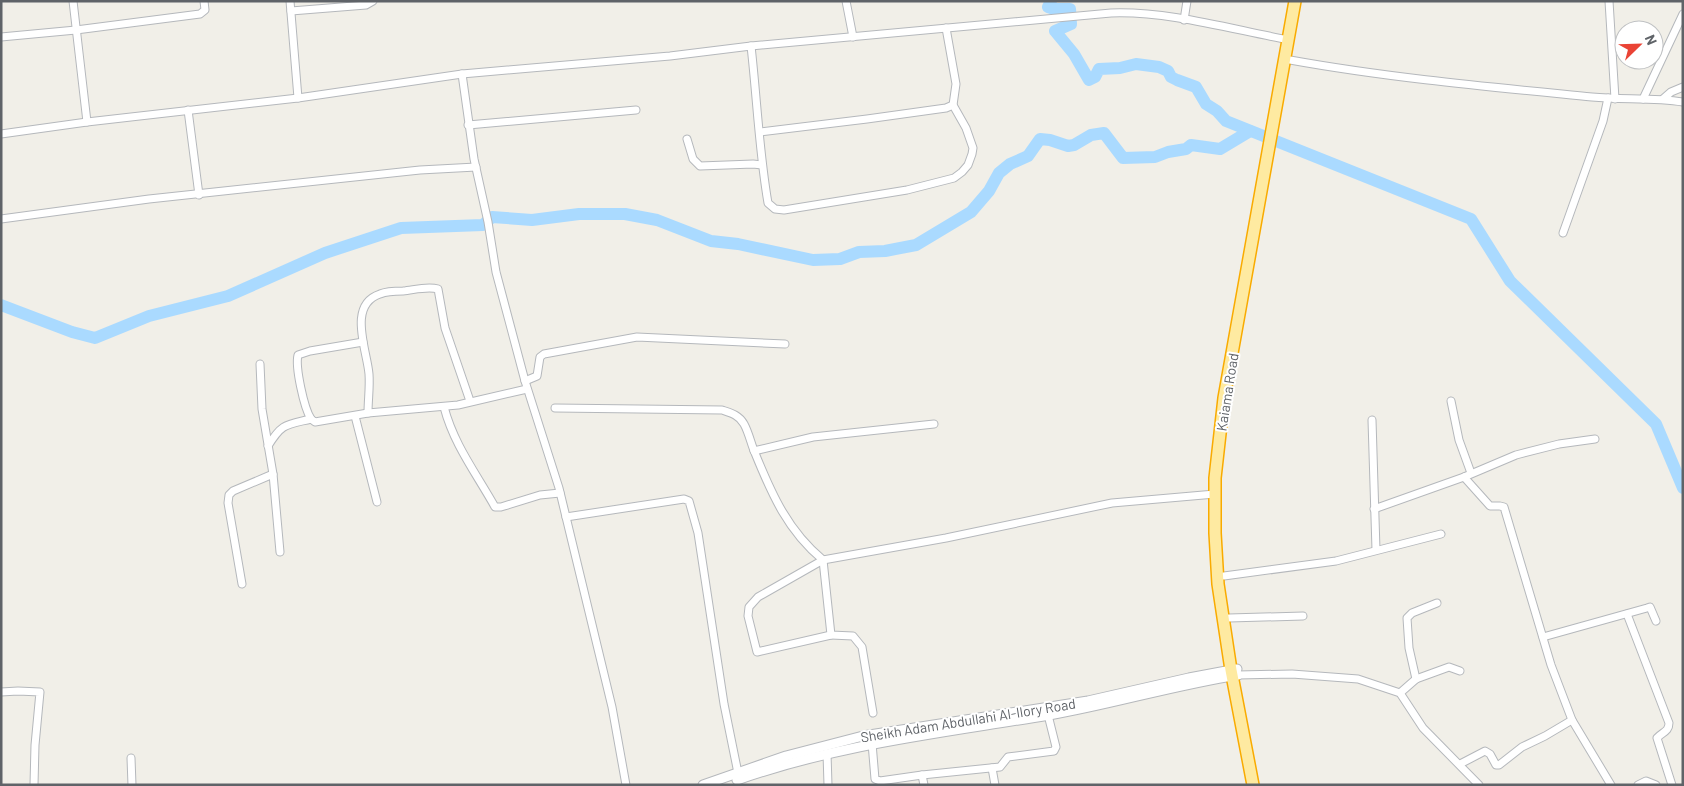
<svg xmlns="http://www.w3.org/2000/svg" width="1684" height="786" font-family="Barlow,sans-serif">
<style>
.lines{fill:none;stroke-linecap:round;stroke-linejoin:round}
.river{stroke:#aadaff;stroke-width:12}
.minor-casing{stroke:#b5b8bc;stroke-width:9}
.tertiary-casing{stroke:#b5b8bc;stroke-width:11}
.trunk-casing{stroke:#f9ab00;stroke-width:14}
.minor{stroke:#fff;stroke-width:7}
.tertiary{stroke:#fff;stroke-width:9}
.trunk{stroke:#feeaa1;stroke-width:11}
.labels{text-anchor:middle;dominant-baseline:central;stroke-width:4;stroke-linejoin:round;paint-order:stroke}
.street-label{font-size:14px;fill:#5f6368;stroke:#fff}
</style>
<rect width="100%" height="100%" fill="#f1efe8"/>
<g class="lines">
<!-- river -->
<g class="river">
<polyline points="1051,1 1048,7 1054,9 1070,9 1071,24 1055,31 1074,54 1089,80 1095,77 1099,69 1120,68 1136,64 1159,67 1168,71 1171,77 1177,80 1196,87 1206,104 1217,111 1226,121 1471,219 1510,281 1656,424 1683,488"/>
<polyline points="1,305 72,332 95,338 149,316 228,296 325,253 401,228 483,225 492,217 532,220 579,214 625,214 657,220 711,241 738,244 813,260 840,259 859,252 885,251 916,245 971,212 989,191 999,173 1010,164 1028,156 1040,139 1050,140 1068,146 1074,145 1091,135 1104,133 1123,158 1155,157 1168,152 1186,149 1191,145 1220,149 1250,131"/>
</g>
<!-- minor casing -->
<g class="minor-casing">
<g id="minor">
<polyline points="73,1 87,122"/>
<polyline points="290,1 298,98"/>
<polyline points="846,1 853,37"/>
<polyline points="1609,1 1615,99"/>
<polyline points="291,11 366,5 373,1"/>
<polyline points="1184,20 1187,1"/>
<polyline points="1,37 76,30 200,14 205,10 204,1"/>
<path d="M 751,46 C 757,99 759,151 768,203 L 775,209 L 784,210 L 907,190 L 954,178 L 962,172 L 968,165 L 972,154 L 973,148 L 966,128 L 953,105 L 956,84 L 946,28"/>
<path d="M 1290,60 C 1390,78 1491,87 1592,97 C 1622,100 1653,97 1683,102"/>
<polyline points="462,74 474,159 488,222 496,272 525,381 559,488 612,707 626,785"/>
<polyline points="1643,99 1683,14"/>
<polyline points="1663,99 1671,92 1683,87"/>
<polyline points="188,110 199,195"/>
<polyline points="468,125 636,110"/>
<polyline points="760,132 867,119 946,108 953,105"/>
<path d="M 1,134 L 87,122 L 298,98 L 462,74 L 670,56 L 751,46 L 1111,13 C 1170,11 1230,29 1289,40"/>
<polyline points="687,139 693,159 700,166 753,164 762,165"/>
<polyline points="1,219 149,199 420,170 476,167"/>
<polyline points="1563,233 1603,121 1608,98"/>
<polyline points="260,364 262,409 273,474 280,552"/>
<polyline points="525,381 537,376 540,357 544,354 637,337 785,344"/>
<polyline points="1451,401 1459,440 1471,473"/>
<path d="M 444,407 C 454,445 476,473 495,507 L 501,507 L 540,495 L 560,493"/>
<path d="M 555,408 L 722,410 C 731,413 739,415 744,424 C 749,433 751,444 755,453 C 772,495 788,531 823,560 L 831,635 L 853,636 L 862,647 L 873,713"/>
<path d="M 368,413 C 368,400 370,387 369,374 C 367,350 347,305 380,294 C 387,291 395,291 403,291 C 414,290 427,286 438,289 L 445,328 L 470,401"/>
<polyline points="355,416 377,502"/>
<path d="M 311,419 C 304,408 295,367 298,355 L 310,351 L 363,342"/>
<polyline points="1372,420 1376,550"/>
<path d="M 268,446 C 282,423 286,425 311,419 L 315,422 L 368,413 L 458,405 L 527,389"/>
<polyline points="754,451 813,437 934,424"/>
<polyline points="1464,477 1490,506 1500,506 1504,507 1551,665 1572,720 1611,785"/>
<polyline points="1374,509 1464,477 1516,455 1559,444 1595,439"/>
<polyline points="566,517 684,499 689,501 698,533 724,704 738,773"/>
<polyline points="1224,576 1336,561 1441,534"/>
<polyline points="242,584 228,503 229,495 233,491 273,474"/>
<path d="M 1627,614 L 1669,723 C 1669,732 1662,732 1657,738 L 1672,785"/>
<polyline points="1229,618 1303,616"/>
<polyline points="831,635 757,652 748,616 749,607 758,597 823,560 946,538 1112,503 1215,494"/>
<polyline points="1543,637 1647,608 1650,607 1656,621"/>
<polyline points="1238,675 1292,674 1358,679 1400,693 1423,728 1479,785"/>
<polyline points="1416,679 1409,648 1407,618 1412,613 1437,603"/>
<polyline points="1,692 18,691 40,692 35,745 34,785"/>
<polyline points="1400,693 1416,679 1449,667 1460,671"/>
<polyline points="872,743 875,779 880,781 922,775 1000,767 1008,757 1054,751 1056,747 1048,715"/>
<polyline points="827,753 828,785"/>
<polyline points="131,758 132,785"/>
<polyline points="1460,764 1485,751 1490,754 1496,765 1499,765 1522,747 1545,736 1572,720"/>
<polyline points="992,768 995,785"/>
<polyline points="922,775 924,785"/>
<polyline points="1638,785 1646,781 1656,785"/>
</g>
</g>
<!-- tertiary casing -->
<g class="tertiary-casing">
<g id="tertiary">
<path d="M 737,780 C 839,744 942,733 1049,715 C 1112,704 1174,685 1238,675"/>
<polyline points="703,785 786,756 863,736 1088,701 1189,678 1237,669"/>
</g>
</g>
<!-- trunk casing -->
<g class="trunk-casing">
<polyline id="trunk" points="1253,785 1231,670 1218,584 1215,533 1215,478 1224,398 1295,1"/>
</g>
<!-- minor -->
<use href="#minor" class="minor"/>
<!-- tertiary -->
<use href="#tertiary" class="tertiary"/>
<!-- trunk -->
<use href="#trunk" class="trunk"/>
</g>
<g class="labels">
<!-- street labels -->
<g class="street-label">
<text transform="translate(1227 392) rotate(-81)">Kaiama Road</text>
<text transform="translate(968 720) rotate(-9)">Sheikh Adam Abdullahi Al-Ilory Road</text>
</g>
</g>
<!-- border -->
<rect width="1684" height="786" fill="none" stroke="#5f6368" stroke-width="5"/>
<!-- north arrow -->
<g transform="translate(1639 45) rotate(67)"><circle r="24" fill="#ffffff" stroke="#bfc1c3"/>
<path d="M0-4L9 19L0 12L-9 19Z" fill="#ea4335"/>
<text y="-8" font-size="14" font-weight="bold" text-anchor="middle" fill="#5f6368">N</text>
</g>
</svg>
